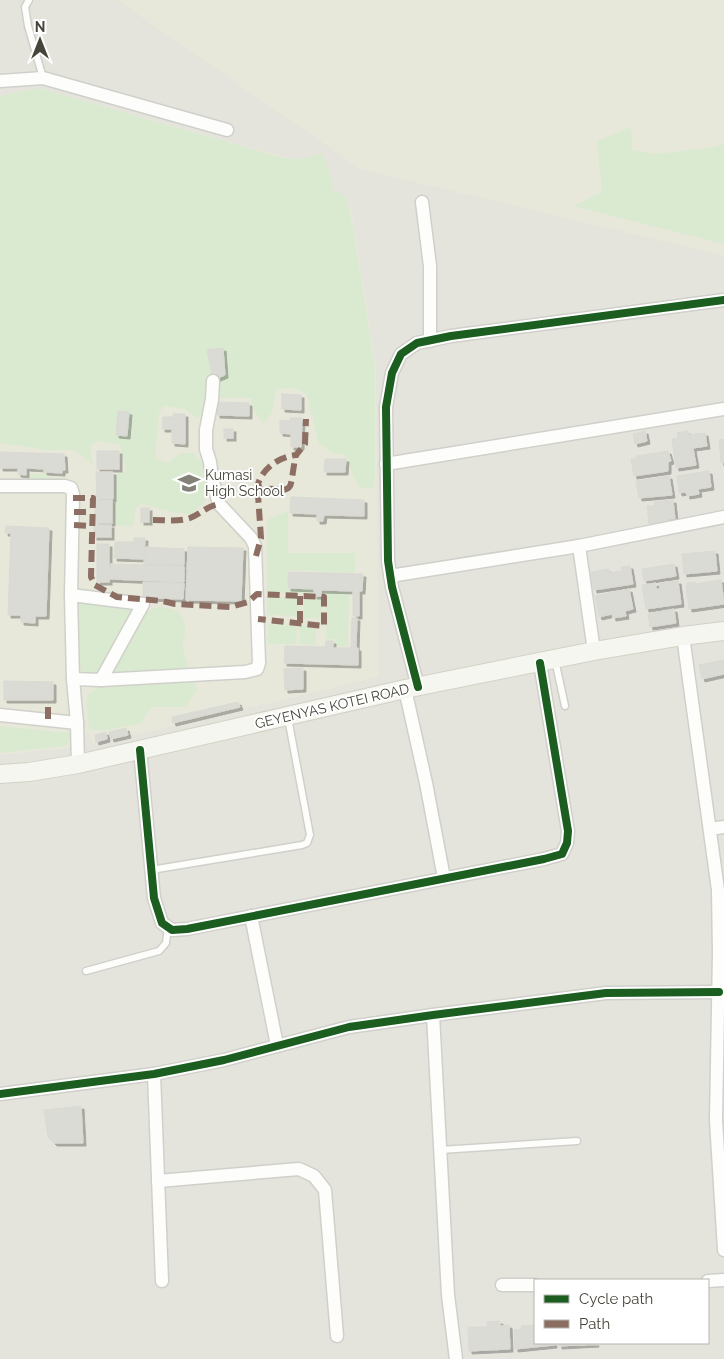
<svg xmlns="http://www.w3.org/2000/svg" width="724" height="1359" font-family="Raleway,sans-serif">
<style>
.residential{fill:#e5e4dc;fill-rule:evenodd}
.education{fill:#e7e7da}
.green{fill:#daead0}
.building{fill:#dbdbd6;stroke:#dad9d3;filter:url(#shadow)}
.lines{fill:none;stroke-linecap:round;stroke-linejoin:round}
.lane-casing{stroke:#d0d0cb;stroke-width:9}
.street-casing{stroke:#d0d0cb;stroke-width:15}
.secondary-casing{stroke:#d2d1c6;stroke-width:20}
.lane{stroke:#fdfdfc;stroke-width:6}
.street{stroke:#fdfdfc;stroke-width:12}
.secondary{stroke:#f6f6f1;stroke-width:18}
.quiet{stroke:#8d6e63;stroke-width:6;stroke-dasharray:12 6;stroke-linecap:butt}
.cycleway-casing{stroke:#fff;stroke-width:11}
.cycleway{stroke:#1b5e20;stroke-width:8}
.labels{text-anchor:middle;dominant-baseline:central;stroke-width:4;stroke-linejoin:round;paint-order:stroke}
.poi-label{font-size:14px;fill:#47453a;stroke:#fff;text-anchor:start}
.street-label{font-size:14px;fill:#47453a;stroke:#fff}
</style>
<defs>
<filter id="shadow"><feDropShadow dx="3" dy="3" stdDeviation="0" flood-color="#0004"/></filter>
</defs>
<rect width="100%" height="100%" fill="#f2f2ed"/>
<!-- residential -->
<path class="residential" d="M 0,0 L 724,0 L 724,1359 L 0,1359 ZM 535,1280 L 708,1280 L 708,1343 L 535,1343 Z"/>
<!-- education -->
<g class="education">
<polygon points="117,0 724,0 724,256 360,169"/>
<polygon points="39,88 291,159 287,191 351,207 376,366 379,677 148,732 92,743 90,734 71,733 72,743 68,748 0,755 0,96"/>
</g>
<!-- green -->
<g class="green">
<polygon points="38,88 283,158 301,159 322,153 333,182 332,190 346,196 353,227 375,366 375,479 373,489 360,488 354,478 345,455 333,453 319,444 307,395 296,388 276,389 272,412 264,424 254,411 251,398 219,398 206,419 196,417 184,409 164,406 159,413 155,459 168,463 180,453 193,453 205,465 211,485 204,503 191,514 172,512 143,504 136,507 133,527 116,525 113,509 116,474 127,471 120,445 98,441 90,446 93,465 74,450 47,450 0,443 0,96"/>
<polygon points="631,127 632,150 657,154 714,147 724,144 724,244 573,206 602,192 597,141"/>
<polygon points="29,474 45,474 45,477 66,478 65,485 28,484"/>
<polygon points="288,511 288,553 355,553 355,573 287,570 287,589 313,589 313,594 267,592 267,520"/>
<polygon points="327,591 349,592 348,646 335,646 334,639 326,639"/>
<polygon points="267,597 299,597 299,616 267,615"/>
<rect x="303" y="598" width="19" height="20"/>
<polygon points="79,603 129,608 133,612 97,675 82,673 74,639"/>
<path d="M 159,607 C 178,609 185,612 185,633 C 185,638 182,644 183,649 C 184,659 194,679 197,690 L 185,707 L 151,707 L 140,724 L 105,730 L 89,730 C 89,722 85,702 88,695 C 91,690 98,689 103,687 L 145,613 L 152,609 Z"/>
<polygon points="268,624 295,626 297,629 296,644 268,644"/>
<polygon points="300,625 313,626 316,628 316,645 299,644"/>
<polygon points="0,726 69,733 70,742 65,746 0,753"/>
</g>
<!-- building -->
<g class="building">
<polygon points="223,348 225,375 213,380 207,350"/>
<polygon points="282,394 301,395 301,410 282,409"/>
<polygon points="217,402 249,403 249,416 217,415"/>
<polygon points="118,411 129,412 127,436 116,435"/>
<polygon points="173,414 185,414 185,444 172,443 172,429 162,429 163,417 173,417"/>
<polygon points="290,418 302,418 301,447 291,447 291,434 280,433 280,420 290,421"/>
<rect x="224" y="429" width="9" height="9"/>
<polygon points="645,431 647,441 635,444 633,434"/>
<polygon points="688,431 688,435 705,433 707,446 693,448 696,465 676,468 672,439 678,438 677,433"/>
<polygon points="724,439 724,462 721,463 719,440"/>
<rect x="97" y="451" width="22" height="18"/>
<polygon points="668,451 671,461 668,462 668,471 634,476 631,459 637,459 637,456"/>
<polygon points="0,452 64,454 65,470 62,470 62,473 44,472 44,469 26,468 26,475 18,474 18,468 0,468"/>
<polygon points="325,459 346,459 345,472 324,472"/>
<polygon points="709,471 711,487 698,489 699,494 687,496 686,492 679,493 677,476"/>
<polygon points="96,472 113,472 113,499 97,499"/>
<polygon points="669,476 672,495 639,498 636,481"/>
<polygon points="291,497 364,500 364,516 324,515 323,521 317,521 317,514 290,513"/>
<rect x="95" y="500" width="17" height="23"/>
<polygon points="673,500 675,519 669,519 669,522 649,524 647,506 655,506 654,502"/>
<rect x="141" y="508" width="8" height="14"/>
<rect x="94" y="525" width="17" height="12"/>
<polygon points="6,526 49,528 46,616 35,616 35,623 21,622 21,615 8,615 11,533 5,533"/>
<polygon points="134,538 145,538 144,559 114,558 115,542 134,542"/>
<rect x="97" y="544" width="12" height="38"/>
<polygon points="145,547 184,549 184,565 144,564"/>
<polygon points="188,547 243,548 241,601 186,600"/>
<polygon points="715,551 717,571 684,574 682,554"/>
<polygon points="110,564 184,566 184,582 109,579"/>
<polygon points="674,564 676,576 644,581 642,569"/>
<polygon points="630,566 633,584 594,590 591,572 608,569 609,573 622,571 621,567"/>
<polygon points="288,572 363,574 362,591 359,591 359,616 353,616 353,591 321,590 321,596 314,596 314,589 288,588"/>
<polygon points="721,580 724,604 689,609 686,586 688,586 687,583 695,582 695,584"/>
<polygon points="678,581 681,604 646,609 642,585 656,583 656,589 660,589 659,583"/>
<polygon points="143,582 184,583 183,599 143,598"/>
<polygon points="629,589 633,609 625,611 626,616 613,618 612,614 599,617 595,596"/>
<polygon points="674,609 676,623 650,627 648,614"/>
<polygon points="352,618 357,618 356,648 358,648 358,665 284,663 285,646 325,647 326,641 333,641 333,648 351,648"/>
<polygon points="724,660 724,674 702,679 699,665"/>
<polygon points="303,668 303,689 285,690 284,669"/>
<polygon points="4,681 53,682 53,700 4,700"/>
<polygon points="238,702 240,707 173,723 172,717"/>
<polygon points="126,728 128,735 111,739 109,732"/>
<polygon points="106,732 107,739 96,742 95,735"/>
<polygon points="81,1106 83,1143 54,1143 48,1137 44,1110"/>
<polygon points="500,1321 500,1326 509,1325 510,1349 469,1351 468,1327 487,1327 487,1322"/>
<polygon points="535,1325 535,1343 554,1343 554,1345 515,1349 514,1330 522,1329 521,1326"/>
<polygon points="559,1343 596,1343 596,1344 559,1346"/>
</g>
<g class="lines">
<!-- lane casing -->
<g class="lane-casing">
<g id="lane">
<polyline points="29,0 25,7 28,26 43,78"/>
<polyline points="555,660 565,706"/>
<polyline points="151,870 302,845 307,843 310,835 288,718"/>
<polyline points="86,971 159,951 166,943 168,927"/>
<polyline points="440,1150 577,1141"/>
</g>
</g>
<!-- street casing -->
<g class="street-casing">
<g id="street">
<polyline points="0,81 43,78 227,130"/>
<polyline points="422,202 430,266 430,341"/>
<polyline points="386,464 724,409"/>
<polyline points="0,486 65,486 71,488 73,494 71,595 73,679 77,723 78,764"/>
<polyline points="579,546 594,651"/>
<polyline points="390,576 579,546 724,517"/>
<polyline points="71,595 143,604 101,680"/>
<polyline points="683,636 718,890 719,953 716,1120 724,1250"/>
<polyline points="73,679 101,680 245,672 257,669 259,663 255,546 251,538 219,504 212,478 210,462 206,449 206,430 212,399 213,381"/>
<polyline points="418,687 392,587 388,561 386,407 392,373 401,354 417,343 451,336 724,300"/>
<polyline points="405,689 426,783 444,878"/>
<polyline points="0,715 77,723"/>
<polyline points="140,750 154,898 162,923 172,930 187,929 544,859 562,854 567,843 568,831 540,663"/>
<polyline points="710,829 724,827"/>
<polyline points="251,916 277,1045"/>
<polyline points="433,1015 448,1295 456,1359"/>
<polyline points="154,1074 162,1281"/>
<polyline points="0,1094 154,1074 224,1060 349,1027 433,1015 606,993 719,992"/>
<polyline points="158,1181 299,1169 314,1176 325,1190 337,1336"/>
<polyline points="708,1281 724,1280"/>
<polyline points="502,1285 535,1285"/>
</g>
</g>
<!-- secondary casing -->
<g class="secondary-casing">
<polyline id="secondary" points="0,774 29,772 78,764 405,689 594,651 683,636 724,631"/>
</g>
<!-- lane -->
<use href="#lane" class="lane"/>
<!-- street -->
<use href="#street" class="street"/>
<!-- secondary -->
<use href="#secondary" class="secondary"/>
<!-- quiet -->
<g class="quiet">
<path d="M 261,491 L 258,484 C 263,468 279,457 296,455 L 305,444 L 306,419"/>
<polyline points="73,498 93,498 91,577 95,585 117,597 162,601 175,604 230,607 248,602 257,594 324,597 324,626 258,619"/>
<polyline points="74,512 92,512"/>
<path d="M 153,520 C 165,520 178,522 190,518 C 201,514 205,507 219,504"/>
<polyline points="74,525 91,526"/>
<path d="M 256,556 L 261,538 L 258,495 C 270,481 284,496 290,486 C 292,483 294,461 296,455"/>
<polyline points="300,623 300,596"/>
<polyline points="48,719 48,702"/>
</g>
<!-- cycleway casing -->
<g class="cycleway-casing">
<g id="cycleway">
<polyline points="418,687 392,587 388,561 386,407 392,373 401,354 417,343 451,336 724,300"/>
<polyline points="140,750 154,898 162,923 172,930 187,929 544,859 562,854 567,843 568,831 540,663"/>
<polyline points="0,1094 154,1074 224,1060 349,1027 433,1015 606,993 719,992"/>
</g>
</g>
<!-- cycleway -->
<use href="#cycleway" class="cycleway"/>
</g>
<!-- icons -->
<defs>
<g id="school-bare" transform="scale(1.725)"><path d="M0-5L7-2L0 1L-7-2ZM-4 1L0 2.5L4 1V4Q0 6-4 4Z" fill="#838279" stroke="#fff" stroke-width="2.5" paint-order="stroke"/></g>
</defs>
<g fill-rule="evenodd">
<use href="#school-bare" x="189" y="483"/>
</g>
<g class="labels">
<!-- poi labels -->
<g class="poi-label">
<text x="205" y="475">Kumasi<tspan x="205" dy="16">High School</tspan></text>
</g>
<!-- street labels -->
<g class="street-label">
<text transform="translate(332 706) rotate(-13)">GEYENYAS KOTEI ROAD</text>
</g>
</g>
<!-- legend -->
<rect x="534" y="1279" width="175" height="65" fill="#ffffff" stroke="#b5b5b0"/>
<rect x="544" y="1295" width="25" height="8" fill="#1b5e20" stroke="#b5b5b0"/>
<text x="579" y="1304" font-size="15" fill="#47453a">Cycle path</text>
<rect x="544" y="1320" width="25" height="8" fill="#8d6e63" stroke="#b5b5b0"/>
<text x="579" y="1329" font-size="15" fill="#47453a">Path</text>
<!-- north arrow -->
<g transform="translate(40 40)" stroke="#ffffff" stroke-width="4" paint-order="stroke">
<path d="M0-4L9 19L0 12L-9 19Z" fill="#47453a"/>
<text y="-8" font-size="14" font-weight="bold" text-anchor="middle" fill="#47453a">N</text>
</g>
</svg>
